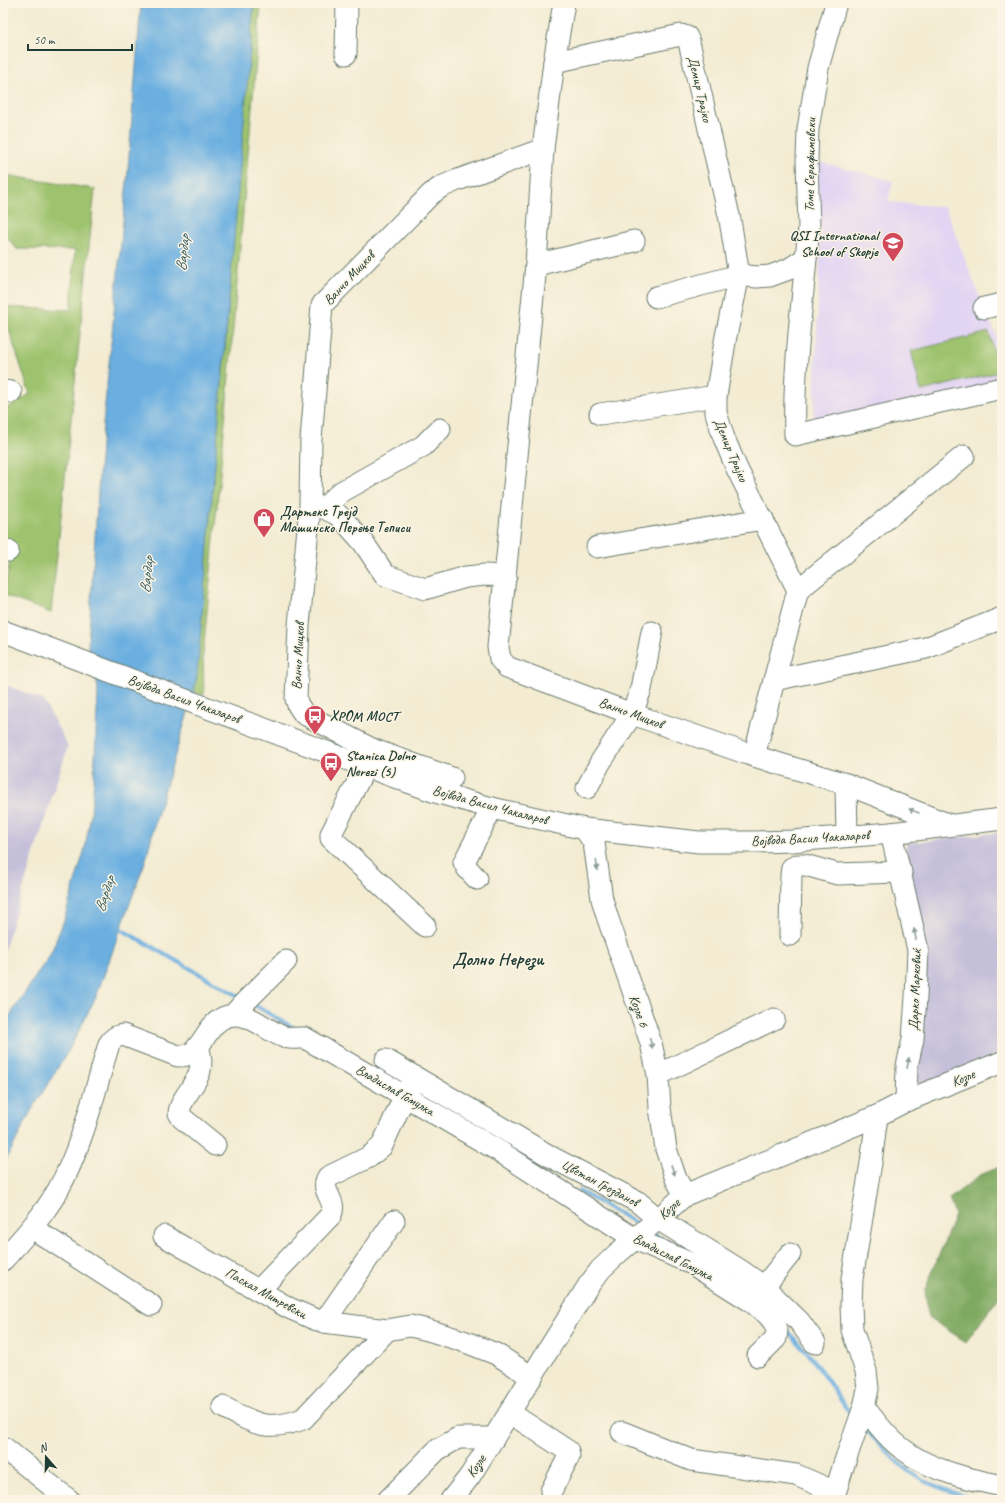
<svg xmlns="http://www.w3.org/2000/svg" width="1005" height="1503" font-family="Caveat,sans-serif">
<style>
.built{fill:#e2d4f3}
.industrial{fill:#c5c0da}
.green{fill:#9ec36e;stroke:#5e8051}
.forest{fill:#7ea961;stroke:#4e734a}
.water{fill:#6bafe0;stroke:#45768a}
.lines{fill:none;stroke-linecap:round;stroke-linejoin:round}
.stream{stroke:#6bafe0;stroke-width:4}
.minor-casing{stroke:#697a6c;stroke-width:23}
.minor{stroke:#fff;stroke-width:21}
.oneway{fill:#8f9e9a}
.labels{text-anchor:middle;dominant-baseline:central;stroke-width:3;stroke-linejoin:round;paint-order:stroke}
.street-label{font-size:14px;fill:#1f3d34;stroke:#fcf5e5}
.poi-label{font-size:14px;font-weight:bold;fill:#1f3d34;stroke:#fcf5e5;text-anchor:start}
.water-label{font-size:15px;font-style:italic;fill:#325a5f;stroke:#fcf5e5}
.district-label{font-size:18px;font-weight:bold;fill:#1f3d34;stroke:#fcf5e5}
</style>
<rect width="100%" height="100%" fill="#fcf5e5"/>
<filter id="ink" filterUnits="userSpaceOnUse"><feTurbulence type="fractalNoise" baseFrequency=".025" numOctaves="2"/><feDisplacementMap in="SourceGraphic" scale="8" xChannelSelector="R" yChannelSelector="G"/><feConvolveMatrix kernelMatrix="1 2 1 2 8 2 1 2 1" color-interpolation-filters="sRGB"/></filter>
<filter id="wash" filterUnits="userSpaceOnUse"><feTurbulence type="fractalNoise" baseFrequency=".012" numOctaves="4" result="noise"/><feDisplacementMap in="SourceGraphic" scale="16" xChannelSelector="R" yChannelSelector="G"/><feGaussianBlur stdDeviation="0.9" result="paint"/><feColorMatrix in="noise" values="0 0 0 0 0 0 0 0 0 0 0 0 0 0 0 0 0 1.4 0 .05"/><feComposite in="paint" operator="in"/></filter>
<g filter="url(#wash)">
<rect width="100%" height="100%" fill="#f3ecd3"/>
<!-- built -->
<polygon class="built" points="817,161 893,181 888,202 945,207 984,308 1002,347 1002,383 813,431 821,227"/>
<!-- industrial -->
<g class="industrial">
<polygon points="3,684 43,700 68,746 3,953"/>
<polygon points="1002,832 1002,1053 918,1086 915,1068 904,851 908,843"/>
</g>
<!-- green -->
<g class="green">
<polygon points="254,3 261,3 226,411 203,654 204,695 194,692 225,351 236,205"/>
<polygon points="3,175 95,189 51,613 3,595 14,542 3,537 3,408 8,408 30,394 3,312 3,307 71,310 75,250 17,249 6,236 3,218"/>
<polygon points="989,332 999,372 921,391 911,351"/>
</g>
<!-- forest -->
<polygon class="forest" points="1002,1166 1002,1293 966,1342 928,1317 925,1290 955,1215 949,1199 980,1175"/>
<!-- water -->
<path class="water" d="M 141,3 L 254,3 L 197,675 L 194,692 L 156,819 L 146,859 L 96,997 L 69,1050 L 31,1111 L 3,1166 L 3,1026 L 51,953 L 64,920 L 85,848 L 91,814 L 94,779 L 98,689 C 96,675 89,661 88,646 L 101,445 L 127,181 Z"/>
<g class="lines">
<!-- stream -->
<g class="stream">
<polyline points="117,927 242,998"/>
<polyline points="251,1003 297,1030"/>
<polyline points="579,1191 641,1226"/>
<polyline points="652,1233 670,1244"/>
<polyline points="785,1328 812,1358 853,1418"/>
<path d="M 864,1428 C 880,1444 896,1464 916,1476 C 933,1487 956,1493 976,1500"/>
</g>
</g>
</g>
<g filter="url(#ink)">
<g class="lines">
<!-- minor casing -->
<g class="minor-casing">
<g id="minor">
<polyline points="564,3 554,62 543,149 536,265 498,647 500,659 507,667 632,714 754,756 846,784 950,825"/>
<polyline points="346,54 347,3"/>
<polyline points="554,62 681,35 687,37 689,42 730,220 739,275 726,336 716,396 716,413 724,438 737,469 798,590 754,756"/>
<path d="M 806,258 C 801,316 793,376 795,435 L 1002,388"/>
<polyline points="536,265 634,241"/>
<polyline points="656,297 739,275 757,277 770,276 789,269 806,258 809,228 807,160 808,129 818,68 836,3"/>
<polyline points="984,308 1002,304"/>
<polyline points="3,391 11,392"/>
<polyline points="600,414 716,396"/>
<polyline points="311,506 324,508 341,492 423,446 440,429"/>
<polyline points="324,508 338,515 347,524 363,542 385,575 425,589 466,577 485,575 506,576"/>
<polyline points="597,547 763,519"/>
<polyline points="3,549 8,551"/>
<polyline points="798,590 964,456"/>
<polyline points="3,631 140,683 435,792 492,808 585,829 699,842 754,842 792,841 891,833 1002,819"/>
<polyline points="774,680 926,648 1002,618"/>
<polyline points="366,766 331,834 331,838 425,926"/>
<polyline points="452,778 372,749 304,714 298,705 296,699 299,625 310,506 311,440 322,305 431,194 441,187 455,181 543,149"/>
<polyline points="846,784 847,836"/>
<polyline points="587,788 600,763 632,714 641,689 652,632"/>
<polyline points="585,829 594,843 602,899 607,916 651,1043 658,1075 660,1108 666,1149 676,1179 685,1195"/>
<polyline points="891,833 918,950 916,997 913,1039 907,1066 906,1101"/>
<polyline points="477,879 467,868 464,862 492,808"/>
<polyline points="790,935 791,875 792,868 798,865 805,865 837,874 901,872"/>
<polyline points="233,1015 243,1004 286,961"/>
<path d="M 198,1046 C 206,1071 197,1078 184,1099 C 182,1103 179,1108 179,1113 L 182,1118 L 215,1145"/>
<polyline points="386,1060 553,1158 638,1202 658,1219 743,1272 764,1287 799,1321 815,1343"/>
<polyline points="658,1075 774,1019"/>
<polyline points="32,1228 151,1305"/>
<polyline points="164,1236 289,1308 314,1319 324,1322 387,1330 410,1326 428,1330 463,1341 496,1354 532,1377"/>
<path d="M 3,1260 C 23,1238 43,1216 58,1190 C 83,1145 94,1093 109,1044 C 113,1038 116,1036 123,1035 L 178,1056 C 182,1056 186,1056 190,1054 C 203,1048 208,1021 228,1016 C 248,1010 266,1031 284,1037 C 290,1039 299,1038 305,1038 L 499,1151 L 635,1239 L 692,1264 L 752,1302 L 767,1314 L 773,1321 L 777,1329 L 776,1338 L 758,1356"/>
<path d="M 259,1290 L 331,1215 C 338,1199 319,1192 328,1177 L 369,1157 L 382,1146 L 404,1097 L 411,1085"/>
<polyline points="755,1298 790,1254"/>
<polyline points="324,1322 394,1221"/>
<path d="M 223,1407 C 255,1424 267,1432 303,1419 L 387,1330"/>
<path d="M 864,1407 C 876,1422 888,1439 904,1450 C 931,1471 970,1479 1002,1486"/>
<polyline points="510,1413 568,1451 569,1456 551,1491"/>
<polyline points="622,1432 691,1460 796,1475 835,1492"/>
<polyline points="3,1447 69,1500"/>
<polyline points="388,1500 437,1450 458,1438 494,1438"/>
<polyline points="451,1500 470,1476 588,1286 601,1269 618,1253 658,1219 685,1195 877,1116 906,1101 1002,1062"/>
<polyline points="833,1500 844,1464 864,1407 868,1389 866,1371 852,1330 851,1304 852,1279 871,1163 877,1116"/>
</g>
</g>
<!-- minor -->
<use href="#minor" class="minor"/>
</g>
<!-- one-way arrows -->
<defs><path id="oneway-solid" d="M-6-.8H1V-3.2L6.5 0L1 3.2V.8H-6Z"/></defs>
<g class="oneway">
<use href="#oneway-solid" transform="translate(914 811) rotate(-158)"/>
<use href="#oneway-solid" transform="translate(597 865) rotate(81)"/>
<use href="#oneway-solid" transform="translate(915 934) rotate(-101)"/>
<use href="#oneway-solid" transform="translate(651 1043) rotate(74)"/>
<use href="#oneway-solid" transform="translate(908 1063) rotate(-80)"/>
<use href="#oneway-solid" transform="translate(673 1170) rotate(69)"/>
</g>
</g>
<!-- icons -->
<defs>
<g id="school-pin" transform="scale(1.15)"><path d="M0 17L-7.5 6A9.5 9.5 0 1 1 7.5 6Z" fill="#d1495b" stroke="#fcf5e5"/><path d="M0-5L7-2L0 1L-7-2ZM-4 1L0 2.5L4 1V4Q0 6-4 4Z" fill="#fff"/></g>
<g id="shop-pin" transform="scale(1.15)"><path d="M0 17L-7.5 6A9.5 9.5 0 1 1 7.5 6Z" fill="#d1495b" stroke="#fcf5e5"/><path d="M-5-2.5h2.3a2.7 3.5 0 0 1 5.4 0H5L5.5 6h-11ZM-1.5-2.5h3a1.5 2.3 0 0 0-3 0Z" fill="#fff"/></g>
<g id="bus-pin" transform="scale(1.15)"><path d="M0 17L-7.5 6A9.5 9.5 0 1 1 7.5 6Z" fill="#d1495b" stroke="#fcf5e5"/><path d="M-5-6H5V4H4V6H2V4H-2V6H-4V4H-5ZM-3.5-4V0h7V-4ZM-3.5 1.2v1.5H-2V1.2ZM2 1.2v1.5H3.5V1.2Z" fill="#fff"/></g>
</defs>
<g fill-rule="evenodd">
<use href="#school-pin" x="893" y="243"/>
<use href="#shop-pin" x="264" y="519"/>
<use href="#bus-pin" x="315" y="716"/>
<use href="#bus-pin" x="331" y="763"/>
</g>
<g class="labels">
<!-- street labels -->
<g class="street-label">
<text transform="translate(700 89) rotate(77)">Демир Трајко</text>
<text transform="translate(810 165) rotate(-89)">Томе Серафимовски</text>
<text transform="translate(349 278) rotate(-47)">Ванчо Мицков</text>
<text transform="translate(731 450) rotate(67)">Демир Трајко</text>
<text transform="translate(298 656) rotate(-87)">Ванчо Мицков</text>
<text transform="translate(184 699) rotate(20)">Војвода Васил Чакаларов</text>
<text transform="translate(631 713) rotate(20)">Ванчо Мицков</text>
<text transform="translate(490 805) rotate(15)">Војвода Васил Чакаларов</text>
<text transform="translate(810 838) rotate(-3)">Војвода Васил Чакаларов</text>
<text transform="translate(915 990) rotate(-88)">Дарко Марковиќ</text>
<text transform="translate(639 1011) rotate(70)">Козле 6</text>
<text transform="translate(963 1078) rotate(-23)">Козле</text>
<text transform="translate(395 1090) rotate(30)">Владислав Гомулка</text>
<text transform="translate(600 1183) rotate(28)">Цветан Грозданов</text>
<text transform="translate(669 1209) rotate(-43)">Козле</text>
<text transform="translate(673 1257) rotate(27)">Владислав Гомулка</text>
<text transform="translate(266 1293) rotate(29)">Паскал Митревски</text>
<text transform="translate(476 1466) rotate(-56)">Козле</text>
</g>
<!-- poi labels -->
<g class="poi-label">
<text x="878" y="235" text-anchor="end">QSI International<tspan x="878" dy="16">School of Skopje</tspan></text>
<text x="280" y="511">Дартекс Трејд<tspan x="280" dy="16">Машинско Перење Теписи</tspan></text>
<text x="330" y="716">ХРОМ МОСТ</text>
<text x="346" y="755">Stanica Dolno<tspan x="346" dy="16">Nerezi (5)</tspan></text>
</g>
<!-- water labels -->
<g class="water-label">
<text transform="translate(183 253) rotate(-84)">Вардар</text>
<text transform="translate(147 575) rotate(-84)">Вардар</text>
<text transform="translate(105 894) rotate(-72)">Вардар</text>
</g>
<!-- district labels -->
<g class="district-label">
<text x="498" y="959">Долно Нерези</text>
</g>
</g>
<!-- margin -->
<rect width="1005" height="1503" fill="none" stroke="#fcf5e5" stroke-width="16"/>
<!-- north arrow -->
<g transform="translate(46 1457) rotate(340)" stroke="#fcf5e5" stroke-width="3" paint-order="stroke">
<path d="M0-3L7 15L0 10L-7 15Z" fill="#1f3d34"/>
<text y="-6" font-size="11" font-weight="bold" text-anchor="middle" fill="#1f3d34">N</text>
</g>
<!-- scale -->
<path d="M28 44v6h104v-6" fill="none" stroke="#1f3d34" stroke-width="2"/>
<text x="34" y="44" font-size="12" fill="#1f3d34" stroke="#fcf5e5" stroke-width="3" paint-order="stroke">50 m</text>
</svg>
